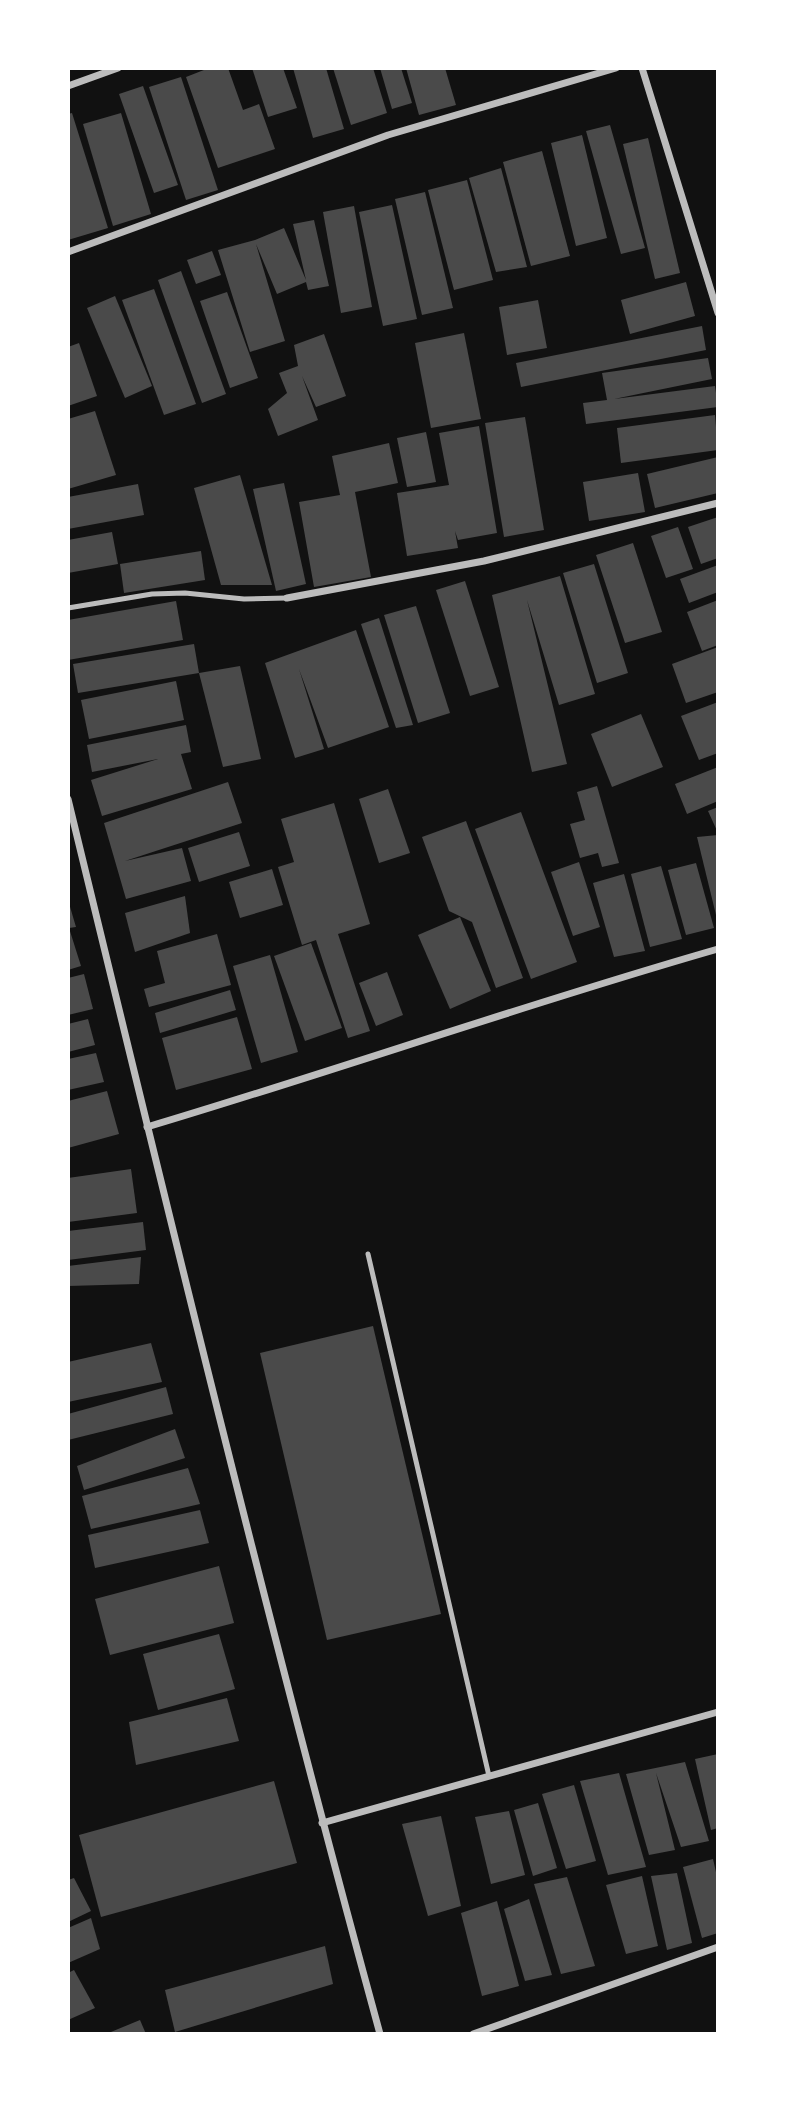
<svg xmlns="http://www.w3.org/2000/svg" width="786" height="2102" font-family="Commissioner,sans-serif">
<style>
.building{fill:#4a4a4a}
.lines{fill:none;stroke-linecap:round;stroke-linejoin:round}
.service{stroke:#bcbcbc;stroke-width:5}
.minor{stroke:#bcbcbc;stroke-width:7}
</style>
<rect width="100%" height="100%" fill="#111"/>
<!-- building -->
<g class="building">
<polygon points="209,68 228,68 243,110 259,104 275,149 218,168 186,77"/>
<polygon points="252,68 283,68 297,108 268,117"/>
<polygon points="293,68 326,68 344,129 313,138"/>
<polygon points="333,68 373,68 387,113 351,125"/>
<polygon points="380,68 401,68 412,103 392,109"/>
<polygon points="406,68 445,68 456,105 419,115"/>
<polygon points="181,77 218,190 186,200 149,87"/>
<polygon points="143,86 178,185 154,193 119,94"/>
<polygon points="72,113 108,228 68,240 68,114"/>
<polygon points="121,113 151,214 113,226 83,124"/>
<polygon points="610,125 645,248 621,254 586,131"/>
<polygon points="582,135 607,238 576,246 551,143"/>
<polygon points="648,138 680,273 655,279 623,144"/>
<polygon points="542,151 570,256 531,266 503,162"/>
<polygon points="501,168 527,267 496,272 469,178"/>
<polygon points="467,180 493,280 454,290 428,190"/>
<polygon points="425,192 453,308 422,315 395,199"/>
<polygon points="392,205 417,319 383,326 359,212"/>
<polygon points="354,206 372,307 341,313 323,212"/>
<polygon points="314,220 329,286 308,290 306,282 277,294 256,244 285,341 250,352 218,250 255,240 284,228 306,280 293,224"/>
<polygon points="212,251 221,275 196,284 187,260"/>
<polygon points="181,271 226,394 202,403 158,280"/>
<polygon points="686,282 695,316 630,334 621,300"/>
<polygon points="154,289 196,404 164,415 122,300"/>
<polygon points="227,292 258,378 230,388 200,301"/>
<polygon points="115,296 152,386 125,398 87,308"/>
<polygon points="538,300 547,348 507,355 499,307"/>
<polygon points="702,326 706,350 521,387 516,363"/>
<polygon points="464,333 481,419 431,428 415,343"/>
<polygon points="324,334 346,396 316,407 302,376 318,420 278,436 268,409 287,393 279,373 298,366 294,345"/>
<polygon points="79,343 97,396 68,406 68,347"/>
<polygon points="708,358 712,379 614,399 715,386 718,407 586,424 583,403 607,400 602,373"/>
<polygon points="95,411 116,475 68,489 68,419"/>
<polygon points="715,415 718,450 621,463 617,428"/>
<polygon points="525,417 544,530 504,537 485,423"/>
<polygon points="479,426 497,533 458,540 455,531 458,548 407,556 397,493 449,485 439,433"/>
<polygon points="426,432 436,482 407,487 397,438"/>
<polygon points="389,443 398,483 355,492 371,577 314,587 299,502 340,495 332,456"/>
<polygon points="718,457 718,493 655,508 647,474"/>
<polygon points="638,473 645,512 589,521 583,482"/>
<polygon points="240,475 272,585 221,585 194,488"/>
<polygon points="284,483 306,584 276,591 253,489"/>
<polygon points="138,484 144,515 68,529 68,497"/>
<polygon points="718,517 718,558 701,564 688,527"/>
<polygon points="678,527 693,569 666,578 651,536"/>
<polygon points="112,532 118,564 68,573 68,540"/>
<polygon points="633,543 662,632 625,643 596,555"/>
<polygon points="201,551 205,580 124,593 120,564"/>
<polygon points="594,564 628,673 597,683 563,573"/>
<polygon points="718,565 718,592 689,603 680,579"/>
<polygon points="560,576 595,694 559,705 527,600 567,764 532,772 492,595"/>
<polygon points="465,581 499,687 470,696 436,590"/>
<polygon points="718,600 718,645 702,651 687,612"/>
<polygon points="176,601 183,640 68,660 68,620"/>
<polygon points="416,606 450,713 418,723 384,615"/>
<polygon points="379,618 413,725 396,728 361,624"/>
<polygon points="356,630 389,727 328,748 299,669 324,749 295,758 265,663"/>
<polygon points="194,644 199,673 78,693 73,664"/>
<polygon points="718,647 718,692 686,703 672,664"/>
<polygon points="240,666 261,759 223,767 199,673"/>
<polygon points="176,681 184,720 89,739 81,700"/>
<polygon points="718,702 718,753 699,760 681,716"/>
<polygon points="641,714 663,767 612,787 591,734"/>
<polygon points="186,725 191,752 181,754 192,789 102,816 91,780 158,759 92,772 87,745"/>
<polygon points="718,767 718,801 687,814 675,784"/>
<polygon points="228,782 242,823 125,861 182,848 191,881 126,899 104,823"/>
<polygon points="597,786 619,863 602,867 598,853 580,858 570,824 585,820 577,792"/>
<polygon points="388,789 410,853 379,863 359,799"/>
<polygon points="334,803 370,924 338,934 370,1031 348,1038 316,940 302,945 278,867 294,862 281,819"/>
<polygon points="718,807 718,833 708,811"/>
<polygon points="521,812 577,962 531,979 475,829"/>
<polygon points="466,821 523,978 496,988 472,922 449,911 422,837"/>
<polygon points="239,832 250,866 199,882 188,848"/>
<polygon points="718,835 718,919 717,919 697,837"/>
<polygon points="579,862 600,927 573,936 551,872"/>
<polygon points="696,863 714,928 686,935 668,870"/>
<polygon points="661,866 682,939 650,947 631,874"/>
<polygon points="272,869 283,905 240,918 229,882"/>
<polygon points="624,874 645,951 614,957 593,883"/>
<polygon points="185,896 190,933 135,952 125,913"/>
<polygon points="68,900 76,927 69,928 81,966 68,970"/>
<polygon points="460,917 491,991 450,1009 418,935"/>
<polygon points="217,934 231,985 149,1007 144,989 165,983 157,951"/>
<polygon points="311,943 342,1028 305,1041 274,956"/>
<polygon points="270,955 298,1052 261,1063 233,966"/>
<polygon points="387,972 403,1015 376,1026 359,983"/>
<polygon points="84,974 93,1009 68,1015 68,978"/>
<polygon points="230,990 236,1010 160,1033 155,1013"/>
<polygon points="237,1017 252,1069 176,1090 162,1038"/>
<polygon points="88,1019 95,1045 68,1052 68,1024"/>
<polygon points="96,1053 104,1082 68,1090 68,1059"/>
<polygon points="107,1091 119,1134 68,1148 68,1101"/>
<polygon points="131,1169 137,1213 68,1222 68,1178"/>
<polygon points="143,1222 146,1250 68,1260 68,1231"/>
<polygon points="141,1257 139,1284 68,1286 68,1266"/>
<polygon points="373,1326 441,1614 327,1640 260,1353"/>
<polygon points="151,1343 162,1382 68,1402 68,1362"/>
<polygon points="166,1387 173,1414 68,1440 68,1414"/>
<polygon points="175,1429 185,1458 84,1490 77,1466"/>
<polygon points="188,1468 200,1504 91,1529 82,1496"/>
<polygon points="200,1510 209,1543 95,1568 88,1535"/>
<polygon points="219,1566 234,1623 110,1655 95,1599"/>
<polygon points="219,1634 235,1689 158,1710 143,1654"/>
<polygon points="227,1698 239,1741 136,1765 129,1722"/>
<polygon points="718,1754 718,1828 711,1830 695,1759"/>
<polygon points="685,1762 709,1841 681,1847 656,1773 675,1850 649,1855 626,1774"/>
<polygon points="619,1773 646,1867 608,1875 580,1781"/>
<polygon points="274,1781 297,1863 101,1917 79,1835"/>
<polygon points="574,1785 596,1861 566,1869 542,1794"/>
<polygon points="538,1803 557,1868 533,1876 514,1810"/>
<polygon points="509,1811 525,1875 491,1884 475,1817"/>
<polygon points="441,1816 461,1906 428,1916 402,1824"/>
<polygon points="713,1859 718,1881 718,1933 702,1938 683,1867"/>
<polygon points="677,1873 692,1943 667,1950 651,1876"/>
<polygon points="642,1876 658,1946 626,1954 606,1885"/>
<polygon points="567,1877 595,1966 561,1974 534,1884"/>
<polygon points="74,1878 91,1911 68,1922 68,1880"/>
<polygon points="529,1899 552,1975 525,1981 504,1909"/>
<polygon points="497,1901 519,1986 482,1996 461,1913"/>
<polygon points="91,1918 100,1949 68,1963 68,1928"/>
<polygon points="325,1946 333,1984 175,2032 165,1990"/>
<polygon points="74,1970 95,2008 68,2020 68,1973"/>
<polygon points="140,2020 146,2034 106,2034"/>
</g>
<g class="lines">
<!-- service -->
<g class="service">
<polyline points="68,608 152,594 185,593 244,599 287,598"/>
<polyline points="368,1254 489,1776"/>
</g>
<!-- minor -->
<g class="minor">
<polyline points="642,68 718,313"/>
<polyline points="68,86 118,68"/>
<polyline points="68,252 388,135 616,68"/>
<polyline points="287,598 484,561 718,503"/>
<path d="M 68,799 C 168,1212 268,1624 380,2034"/>
<path d="M 147,1127 C 338,1070 526,1004 718,949"/>
<polyline points="322,1823 718,1712"/>
<polyline points="473,2034 718,1947"/>
</g>
</g>
<!-- border -->
<rect width="786" height="2102" fill="none" stroke="#ffffff" stroke-width="140"/>
</svg>
